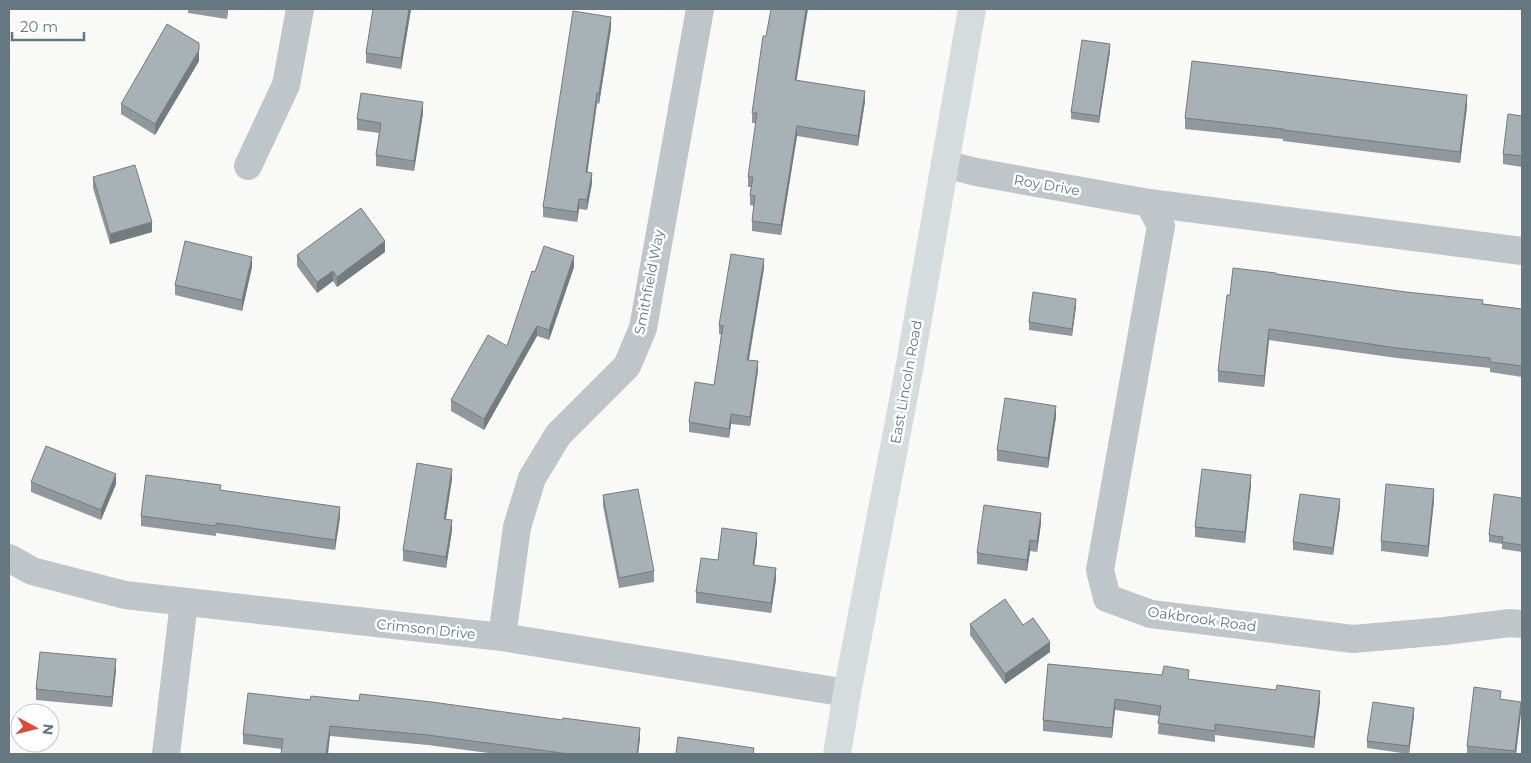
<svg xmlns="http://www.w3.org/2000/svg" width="1531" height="763" font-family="Montserrat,sans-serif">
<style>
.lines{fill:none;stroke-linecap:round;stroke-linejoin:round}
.minor{stroke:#c0c5c9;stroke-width:28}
.major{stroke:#d6dbde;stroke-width:28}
.wall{fill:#90989d}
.shaded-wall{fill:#757c7f}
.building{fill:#a7b1b6;stroke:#757c7f}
.labels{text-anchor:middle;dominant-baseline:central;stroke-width:5;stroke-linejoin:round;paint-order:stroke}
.street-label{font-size:14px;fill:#657781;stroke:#fff}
</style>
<rect width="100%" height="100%" fill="#f9f9f7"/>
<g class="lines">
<!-- minor -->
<g class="minor">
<polyline points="945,164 976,172 1149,203 1522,251"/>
<polyline points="248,166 286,85 300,9"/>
<polyline points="1149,203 1161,226 1100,570 1107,598 1151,614 1353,639 1445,631 1510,623 1522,624"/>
<polyline points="9,558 32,571 125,595 502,637 847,693"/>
<polyline points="502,637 517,527 532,478 558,435 627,366 643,328 700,9"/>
<polyline points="166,754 184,602"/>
</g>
<!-- major -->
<polyline class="major" points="837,754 847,693 910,364 972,9"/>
</g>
<!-- wall -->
<g class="wall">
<polygon points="188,9 228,9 227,19 188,13"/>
<polygon points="411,9 401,69 366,63 366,53"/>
<polygon points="611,28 599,104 597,103 587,172 592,183 587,210 579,209 577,222 543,217 543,207"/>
<polygon points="1110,51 1099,123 1071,119 1071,112"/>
<polygon points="199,61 155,135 121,114 121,104"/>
<polygon points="797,80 865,101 858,146 797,136 781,235 752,231 752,221 754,206 750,205 750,195 751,187 748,187 748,177 756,123 752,123 752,113"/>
<polygon points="1467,106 1460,163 1283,141 1283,139 1185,129 1185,118"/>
<polygon points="423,113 414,171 376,166 376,155 379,133 357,130 357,119"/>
<polygon points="1522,116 1522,167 1503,164 1503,154"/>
<polygon points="93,177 152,232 110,244 93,188"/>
<polygon points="385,252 337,287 333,281 317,293 297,266 297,255"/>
<polygon points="252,267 242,311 175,295 175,285"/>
<polygon points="574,267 549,340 537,336 484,430 451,411 451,400 507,346 535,272"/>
<polygon points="764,268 749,360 758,370 750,426 731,424 729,438 689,432 689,422 714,385 721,335 719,334 719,325"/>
<polygon points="1276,274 1522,309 1522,377 1490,372 1490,368 1397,358 1269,340 1264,387 1218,382 1218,371 1230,295"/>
<polygon points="1076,306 1072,336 1029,330 1029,322"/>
<polygon points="1056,417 1048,468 997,461 997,450"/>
<polygon points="452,479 446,519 452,530 446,568 403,561 403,550"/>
<polygon points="31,482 116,484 101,520 31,492"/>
<polygon points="1251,485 1245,543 1195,537 1195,527"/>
<polygon points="221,490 340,517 335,550 216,533 216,536 141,526 141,516"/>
<polygon points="603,495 654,571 654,582 619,588 603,506"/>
<polygon points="1522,498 1522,552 1502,549 1502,544 1489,542 1489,535"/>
<polygon points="1434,500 1428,557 1381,551 1381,541"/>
<polygon points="1340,507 1333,555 1293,550 1293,542"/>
<polygon points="1041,523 1037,552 1030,551 1027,571 977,564 977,553"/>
<polygon points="757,543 754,566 776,579 771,613 696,603 696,592 718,560"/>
<polygon points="970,624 1023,625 1050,652 1005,684 970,635"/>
<polygon points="1048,664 1189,680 1320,701 1314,748 1215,735 1215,742 1158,734 1159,716 1115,710 1112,738 1043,731 1043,720"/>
<polygon points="116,670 112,707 36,700 36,689"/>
<polygon points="1501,699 1521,712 1516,754 1467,754 1467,746"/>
<polygon points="310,700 640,738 638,754 496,754 428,745 330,736 282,749 243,744 243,734"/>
<polygon points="1414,715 1409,754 1367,748 1367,741"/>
</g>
<!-- shaded-wall -->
<g class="shaded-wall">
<polygon points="227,9 228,9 227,19"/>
<polygon points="409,9 411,9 401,69 401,58"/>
<polygon points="806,9 808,9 795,90 795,80"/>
<polygon points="611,17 611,28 599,104 599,93"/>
<polygon points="1110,44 1110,51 1099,123 1099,116"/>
<polygon points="199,50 199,61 155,135 155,124"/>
<polygon points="865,91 865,101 858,146 858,136"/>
<polygon points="597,93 597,103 586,183 586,172"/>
<polygon points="1467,95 1467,106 1460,163 1460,152"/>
<polygon points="423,102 423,113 414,171 414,161"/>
<polygon points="797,126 797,136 781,235 781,225"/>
<polygon points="592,173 592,183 587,210 587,200"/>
<polygon points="579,199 579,209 577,222 577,212"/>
<polygon points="152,222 152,232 110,244 110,234"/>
<polygon points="385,241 385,252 337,287 337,277"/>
<polygon points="574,256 574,267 549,340 549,330"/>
<polygon points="252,257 252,267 242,311 242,300"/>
<polygon points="764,259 764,268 747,369 747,360"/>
<polygon points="333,271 333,281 317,293 317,282"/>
<polygon points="1076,299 1076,306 1072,336 1072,329"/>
<polygon points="537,326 537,336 484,430 484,419"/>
<polygon points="1269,329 1269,340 1264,387 1264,376"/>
<polygon points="758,361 758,370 750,426 750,417"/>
<polygon points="1056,406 1056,417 1048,468 1048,458"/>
<polygon points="731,414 731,424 729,438 729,429"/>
<polygon points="452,469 452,479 444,529 444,519"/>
<polygon points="116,474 116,484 101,520 101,510"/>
<polygon points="1251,475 1251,485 1245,543 1245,532"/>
<polygon points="1434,489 1434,500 1428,557 1428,546"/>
<polygon points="1340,499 1340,507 1333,555 1333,548"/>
<polygon points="340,507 340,517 335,550 335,540"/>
<polygon points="1041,513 1041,523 1037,552 1037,541"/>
<polygon points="452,520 452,530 446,568 446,557"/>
<polygon points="757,533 757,543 753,576 753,565"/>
<polygon points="1030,540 1030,551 1027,571 1027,560"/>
<polygon points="776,568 776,579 771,613 771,603"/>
<polygon points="1050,642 1050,652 1005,684 1005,674"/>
<polygon points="116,659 116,670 112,707 112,697"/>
<polygon points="1320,691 1320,701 1314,748 1314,737"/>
<polygon points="1115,699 1115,710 1112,738 1112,728"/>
<polygon points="1521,702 1521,712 1516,754 1515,754"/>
<polygon points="1414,708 1414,715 1409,754 1409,746"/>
<polygon points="330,726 330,736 328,754 326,754"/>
<polygon points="640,728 640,738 638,754 637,754"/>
</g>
<!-- building -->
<g class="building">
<polygon points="373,9 409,9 401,58 366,53"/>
<polygon points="771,9 806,9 795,80 865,91 858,136 797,126 781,225 752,221 755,196 750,195 753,177 748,177 757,113 752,113 763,36 766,36"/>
<polygon points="573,11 611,17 599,93 597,93 586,172 592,173 587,200 579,199 577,212 543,207"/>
<polygon points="167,24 199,43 199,50 155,124 121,104"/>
<polygon points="1082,40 1110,44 1099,116 1071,112"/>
<polygon points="1192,61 1270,70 1467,95 1460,152 1283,130 1283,129 1185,118"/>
<polygon points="361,93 423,102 414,161 376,155 381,123 357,119"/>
<polygon points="1508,114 1522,116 1522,156 1503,154"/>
<polygon points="135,165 152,222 110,234 93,177"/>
<polygon points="361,208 385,241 337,277 333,271 317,282 297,255"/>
<polygon points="185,241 252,257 242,300 175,285"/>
<polygon points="544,246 574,256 549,330 537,326 484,419 451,400 488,335 507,346 532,271 535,272"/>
<polygon points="731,254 764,259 747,360 758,361 750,417 731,414 729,429 689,422 695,382 714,385 723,326 719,325"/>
<polygon points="1233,268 1276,273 1276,274 1406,292 1483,300 1482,304 1522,309 1522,366 1490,362 1490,358 1397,348 1269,329 1264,376 1218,371 1227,295 1230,295"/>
<polygon points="1033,292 1076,299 1072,329 1029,322"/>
<polygon points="1005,398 1056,406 1048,458 997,450"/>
<polygon points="46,446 116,474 101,510 31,482"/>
<polygon points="417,463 452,469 444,519 452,520 446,557 403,550"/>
<polygon points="1202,469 1251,475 1245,532 1195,527"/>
<polygon points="146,475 221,485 220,490 340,507 335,540 216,523 216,526 141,516"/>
<polygon points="1386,484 1434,489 1428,546 1381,541"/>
<polygon points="638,489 654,571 619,578 603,495"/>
<polygon points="1300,494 1340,499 1333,548 1293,542"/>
<polygon points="1494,494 1522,498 1522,545 1502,542 1503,537 1489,535"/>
<polygon points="984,505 1041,513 1037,541 1030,540 1027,560 977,553"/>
<polygon points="722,528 757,533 753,565 776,568 771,603 696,592 701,558 718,560"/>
<polygon points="1005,599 1023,625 1033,618 1050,642 1005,674 970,624"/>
<polygon points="40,652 116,659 112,697 36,689"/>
<polygon points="1048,664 1162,675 1164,666 1189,670 1188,679 1276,690 1277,685 1320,691 1314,737 1215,724 1215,731 1158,723 1161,706 1115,699 1112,728 1043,720"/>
<polygon points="1474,687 1501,691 1500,699 1521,702 1515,751 1467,746"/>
<polygon points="248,693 310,700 311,696 359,701 360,694 432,702 562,720 563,718 640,728 637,754 569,754 428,735 330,726 326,754 281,754 283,739 243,734"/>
<polygon points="1373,702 1414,708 1409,746 1367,741"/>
<polygon points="678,737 754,748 753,754 676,754"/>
</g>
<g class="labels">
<!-- street labels -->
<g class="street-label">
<text transform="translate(1047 185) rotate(10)">Roy Drive</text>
<text transform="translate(649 282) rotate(-79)">Smithfield Way</text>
<text transform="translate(906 382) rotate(-80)">East Lincoln Road</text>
<text transform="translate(1202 619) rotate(8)">Oakbrook Road</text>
<text transform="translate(426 629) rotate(6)">Crimson Drive</text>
</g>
</g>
<!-- border -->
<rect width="1531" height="763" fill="none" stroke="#657781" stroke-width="20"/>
<!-- north arrow -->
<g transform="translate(35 728) rotate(97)"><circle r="24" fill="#ffffff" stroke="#c1c9cd"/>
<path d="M0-4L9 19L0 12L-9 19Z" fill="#dd4b33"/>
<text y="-8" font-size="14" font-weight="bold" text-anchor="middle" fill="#657781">N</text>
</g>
<!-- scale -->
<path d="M12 32v8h72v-8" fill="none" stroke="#657781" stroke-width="2.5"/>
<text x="20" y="32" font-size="15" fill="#657781" stroke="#ffffff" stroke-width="4" paint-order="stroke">20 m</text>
</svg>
